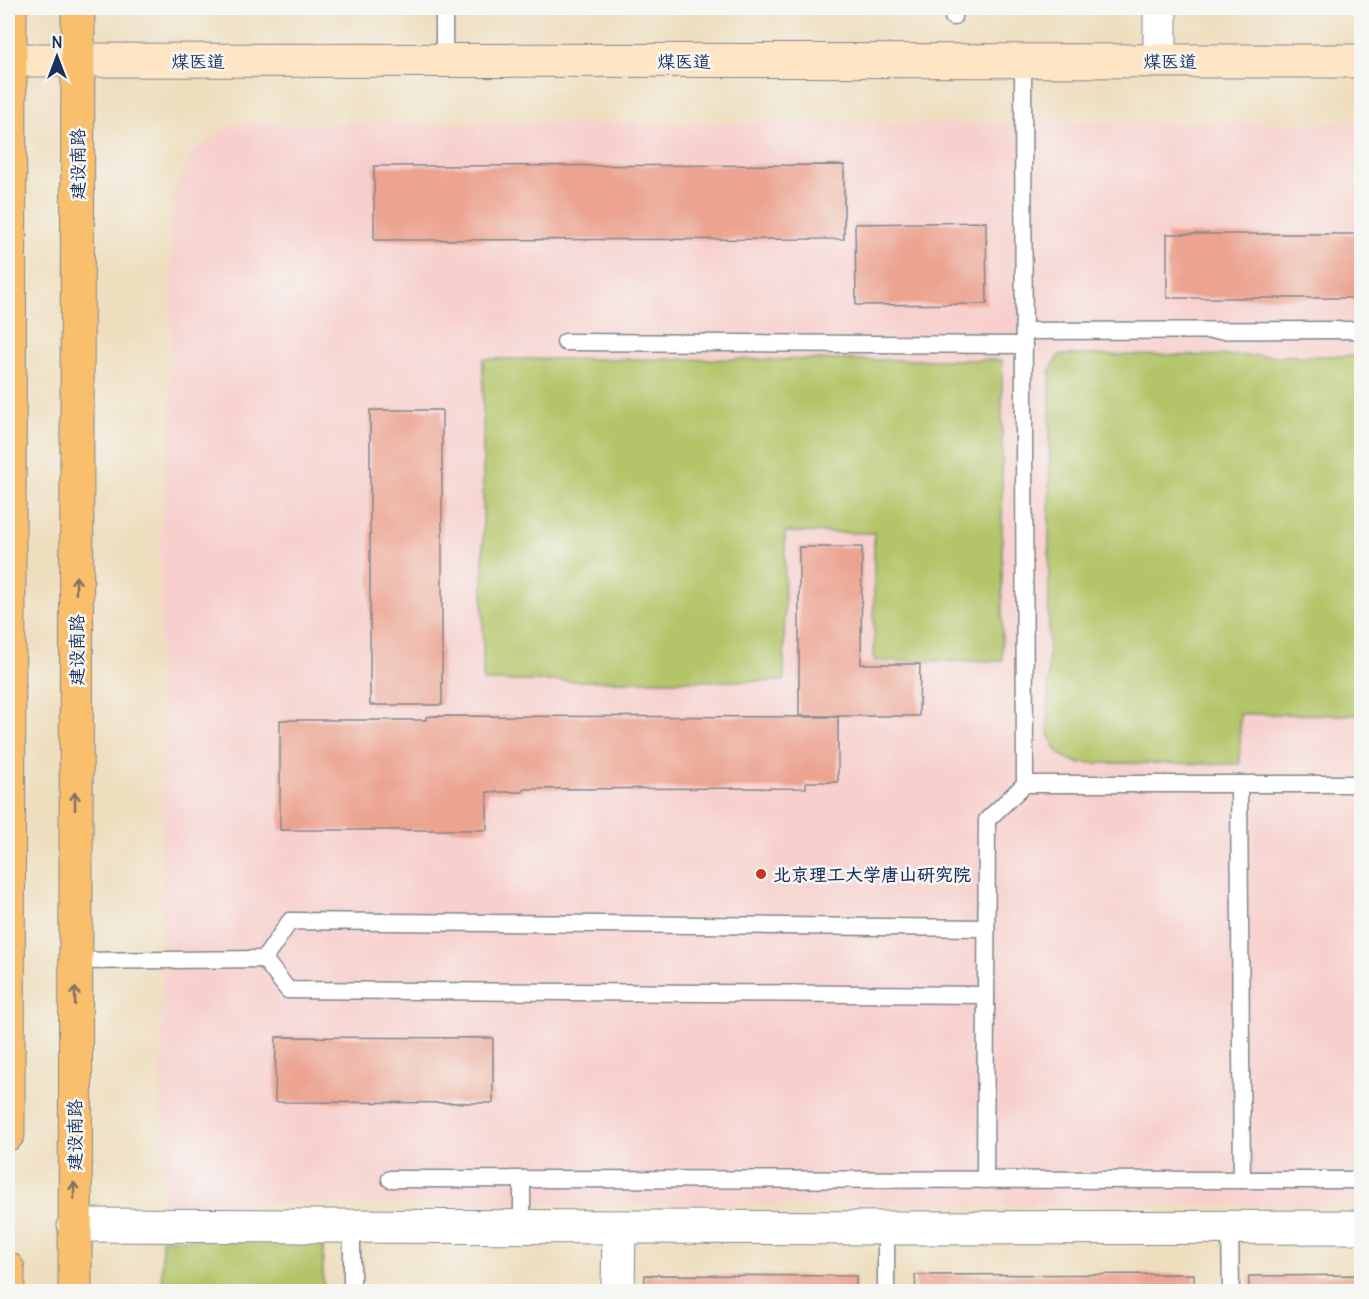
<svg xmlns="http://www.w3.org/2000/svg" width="1369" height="1299" font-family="Delius,'LXGW WenKai TC',sans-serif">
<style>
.built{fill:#f7d0cd}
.green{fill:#b4c467;stroke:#687a62;stroke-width:1.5}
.building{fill:#eca390}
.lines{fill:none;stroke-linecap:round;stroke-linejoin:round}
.lane-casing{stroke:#84868e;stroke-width:19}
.street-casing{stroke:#84868e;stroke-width:35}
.secondary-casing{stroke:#84868e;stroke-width:35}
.primary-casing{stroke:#84868e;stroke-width:35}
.lane{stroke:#fff;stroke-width:16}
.street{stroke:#fff;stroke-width:33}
.secondary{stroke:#fde5c5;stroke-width:33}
.primary{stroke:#f9bf6d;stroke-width:33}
.oneway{stroke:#7f7065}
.poi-dot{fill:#c8321e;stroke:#f6f6f2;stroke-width:2}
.labels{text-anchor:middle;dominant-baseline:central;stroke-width:5;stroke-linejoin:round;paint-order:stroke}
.street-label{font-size:18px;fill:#1b2f5e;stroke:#f6f6f2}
.poi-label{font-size:18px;font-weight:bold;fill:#1b2f5e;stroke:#f6f6f2;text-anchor:start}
</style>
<rect width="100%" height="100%" fill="#f6f6f2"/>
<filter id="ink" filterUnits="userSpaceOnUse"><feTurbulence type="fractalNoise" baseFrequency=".0167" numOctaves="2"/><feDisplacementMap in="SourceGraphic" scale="12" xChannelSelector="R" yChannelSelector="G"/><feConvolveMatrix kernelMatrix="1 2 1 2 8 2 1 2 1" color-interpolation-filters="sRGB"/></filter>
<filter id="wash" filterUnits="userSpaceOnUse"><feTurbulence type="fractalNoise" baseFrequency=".008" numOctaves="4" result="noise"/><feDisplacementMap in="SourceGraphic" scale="24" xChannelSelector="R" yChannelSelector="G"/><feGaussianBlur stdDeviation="1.35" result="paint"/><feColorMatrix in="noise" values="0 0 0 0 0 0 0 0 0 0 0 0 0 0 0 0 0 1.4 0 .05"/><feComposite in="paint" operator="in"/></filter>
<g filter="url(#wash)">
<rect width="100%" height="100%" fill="#eedebe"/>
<!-- built -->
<polygon class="built" points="1361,123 1361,1205 162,1204 160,544 170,425 172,198 192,152 235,124"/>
<!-- green -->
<g class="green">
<path d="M 1059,355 L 1361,356 L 1361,715 L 1240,714 L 1240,764 L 1079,763 C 1058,756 1054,751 1048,729 L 1050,370 Z"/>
<polygon points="483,359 1002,360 1002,661 874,661 874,533 785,532 784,681 483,681"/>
<rect x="162" y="1239" width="161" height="52"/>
</g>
<g id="blocks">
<!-- building -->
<g class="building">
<polygon points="844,165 844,239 374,240 374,166"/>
<polygon points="986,222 987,304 856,305 855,224"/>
<rect x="1167" y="234" width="195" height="64"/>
<rect x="370" y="410" width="72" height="295"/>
<polygon points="799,547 862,547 861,664 920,664 919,716 799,716"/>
<polygon points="434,716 838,717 838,782 806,782 806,788 523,789 523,792 487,792 487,830 280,830 280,720 426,720 426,717"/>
<polygon points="276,1037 493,1038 493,1103 275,1102"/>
<polygon points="1194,1274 1194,1292 916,1292 915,1275"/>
<polygon points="645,1275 856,1276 856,1292 644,1292"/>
<polygon points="1362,1275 1362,1292 1249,1292 1249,1276"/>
</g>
</g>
</g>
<g filter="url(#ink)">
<use href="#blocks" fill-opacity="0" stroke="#84868e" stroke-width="1.5"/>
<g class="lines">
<!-- lane casing -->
<g class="lane-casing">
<g id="lane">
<polyline points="953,8 953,17"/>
<polyline points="1023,60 1025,784"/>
<polyline points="444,61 444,8"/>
<polyline points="1024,331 1362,330"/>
<polyline points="565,342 1024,345"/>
<polyline points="1239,784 1242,1180"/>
<polyline points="75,961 264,959"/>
<polyline points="986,995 288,990 264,959 290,921 986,928"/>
<polyline points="390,1179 1362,1180"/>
<polyline points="522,1179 522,1226"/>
<polyline points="985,1180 987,820 1025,784 1362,784"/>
<polyline points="352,1226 352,1292"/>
<polyline points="1230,1227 1231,1292"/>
<polyline points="886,1228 886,1292"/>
</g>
</g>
<!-- street casing -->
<g class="street-casing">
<g id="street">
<polyline points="1160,8 1160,60"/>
<polyline points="74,1225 886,1228 1362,1227"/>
<polyline points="618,1292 619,1227"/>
</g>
</g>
<!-- secondary casing -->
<g class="secondary-casing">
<polyline id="secondary" points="8,60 1362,61"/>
</g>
<!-- primary casing -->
<g class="primary-casing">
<g id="primary">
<polyline points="8,1134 10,8"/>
<polyline points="8,1269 8,1292"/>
<polyline points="75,1292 78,8"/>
</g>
</g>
<!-- lane -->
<use href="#lane" class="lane"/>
<!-- street -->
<use href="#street" class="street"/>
<!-- secondary -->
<use href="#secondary" class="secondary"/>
<!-- primary -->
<use href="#primary" class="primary"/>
</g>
<!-- one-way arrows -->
<defs><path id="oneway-shaft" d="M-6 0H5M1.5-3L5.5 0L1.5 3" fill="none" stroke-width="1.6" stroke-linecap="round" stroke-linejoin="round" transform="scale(1.5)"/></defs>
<g class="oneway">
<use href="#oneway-shaft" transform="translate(76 585) rotate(-90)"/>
<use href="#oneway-shaft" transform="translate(75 801) rotate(-90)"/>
<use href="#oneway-shaft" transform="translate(75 996) rotate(-90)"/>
<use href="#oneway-shaft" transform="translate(74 1191) rotate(-90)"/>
</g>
</g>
<!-- markers -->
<circle class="poi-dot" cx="761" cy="874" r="6"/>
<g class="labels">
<!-- street labels -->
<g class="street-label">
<text x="198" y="61">煤医道</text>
<text x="684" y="61">煤医道</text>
<text x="1170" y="61">煤医道</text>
<text transform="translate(77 164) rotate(-90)">建设南路</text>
<text transform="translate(76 650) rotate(-90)">建设南路</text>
<text transform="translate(74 1135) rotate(-90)">建设南路</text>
</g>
<!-- poi labels -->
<g class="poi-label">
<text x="773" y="874">北京理工大学唐山研究院</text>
</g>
</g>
<!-- margin -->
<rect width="1369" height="1299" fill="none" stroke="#f6f6f2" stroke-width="30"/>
<!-- north arrow -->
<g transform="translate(57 57)" stroke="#f6f6f2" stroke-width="4.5" paint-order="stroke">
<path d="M0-4.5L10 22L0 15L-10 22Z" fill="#1b2f5e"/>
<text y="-9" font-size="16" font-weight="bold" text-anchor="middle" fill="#1b2f5e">N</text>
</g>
</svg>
